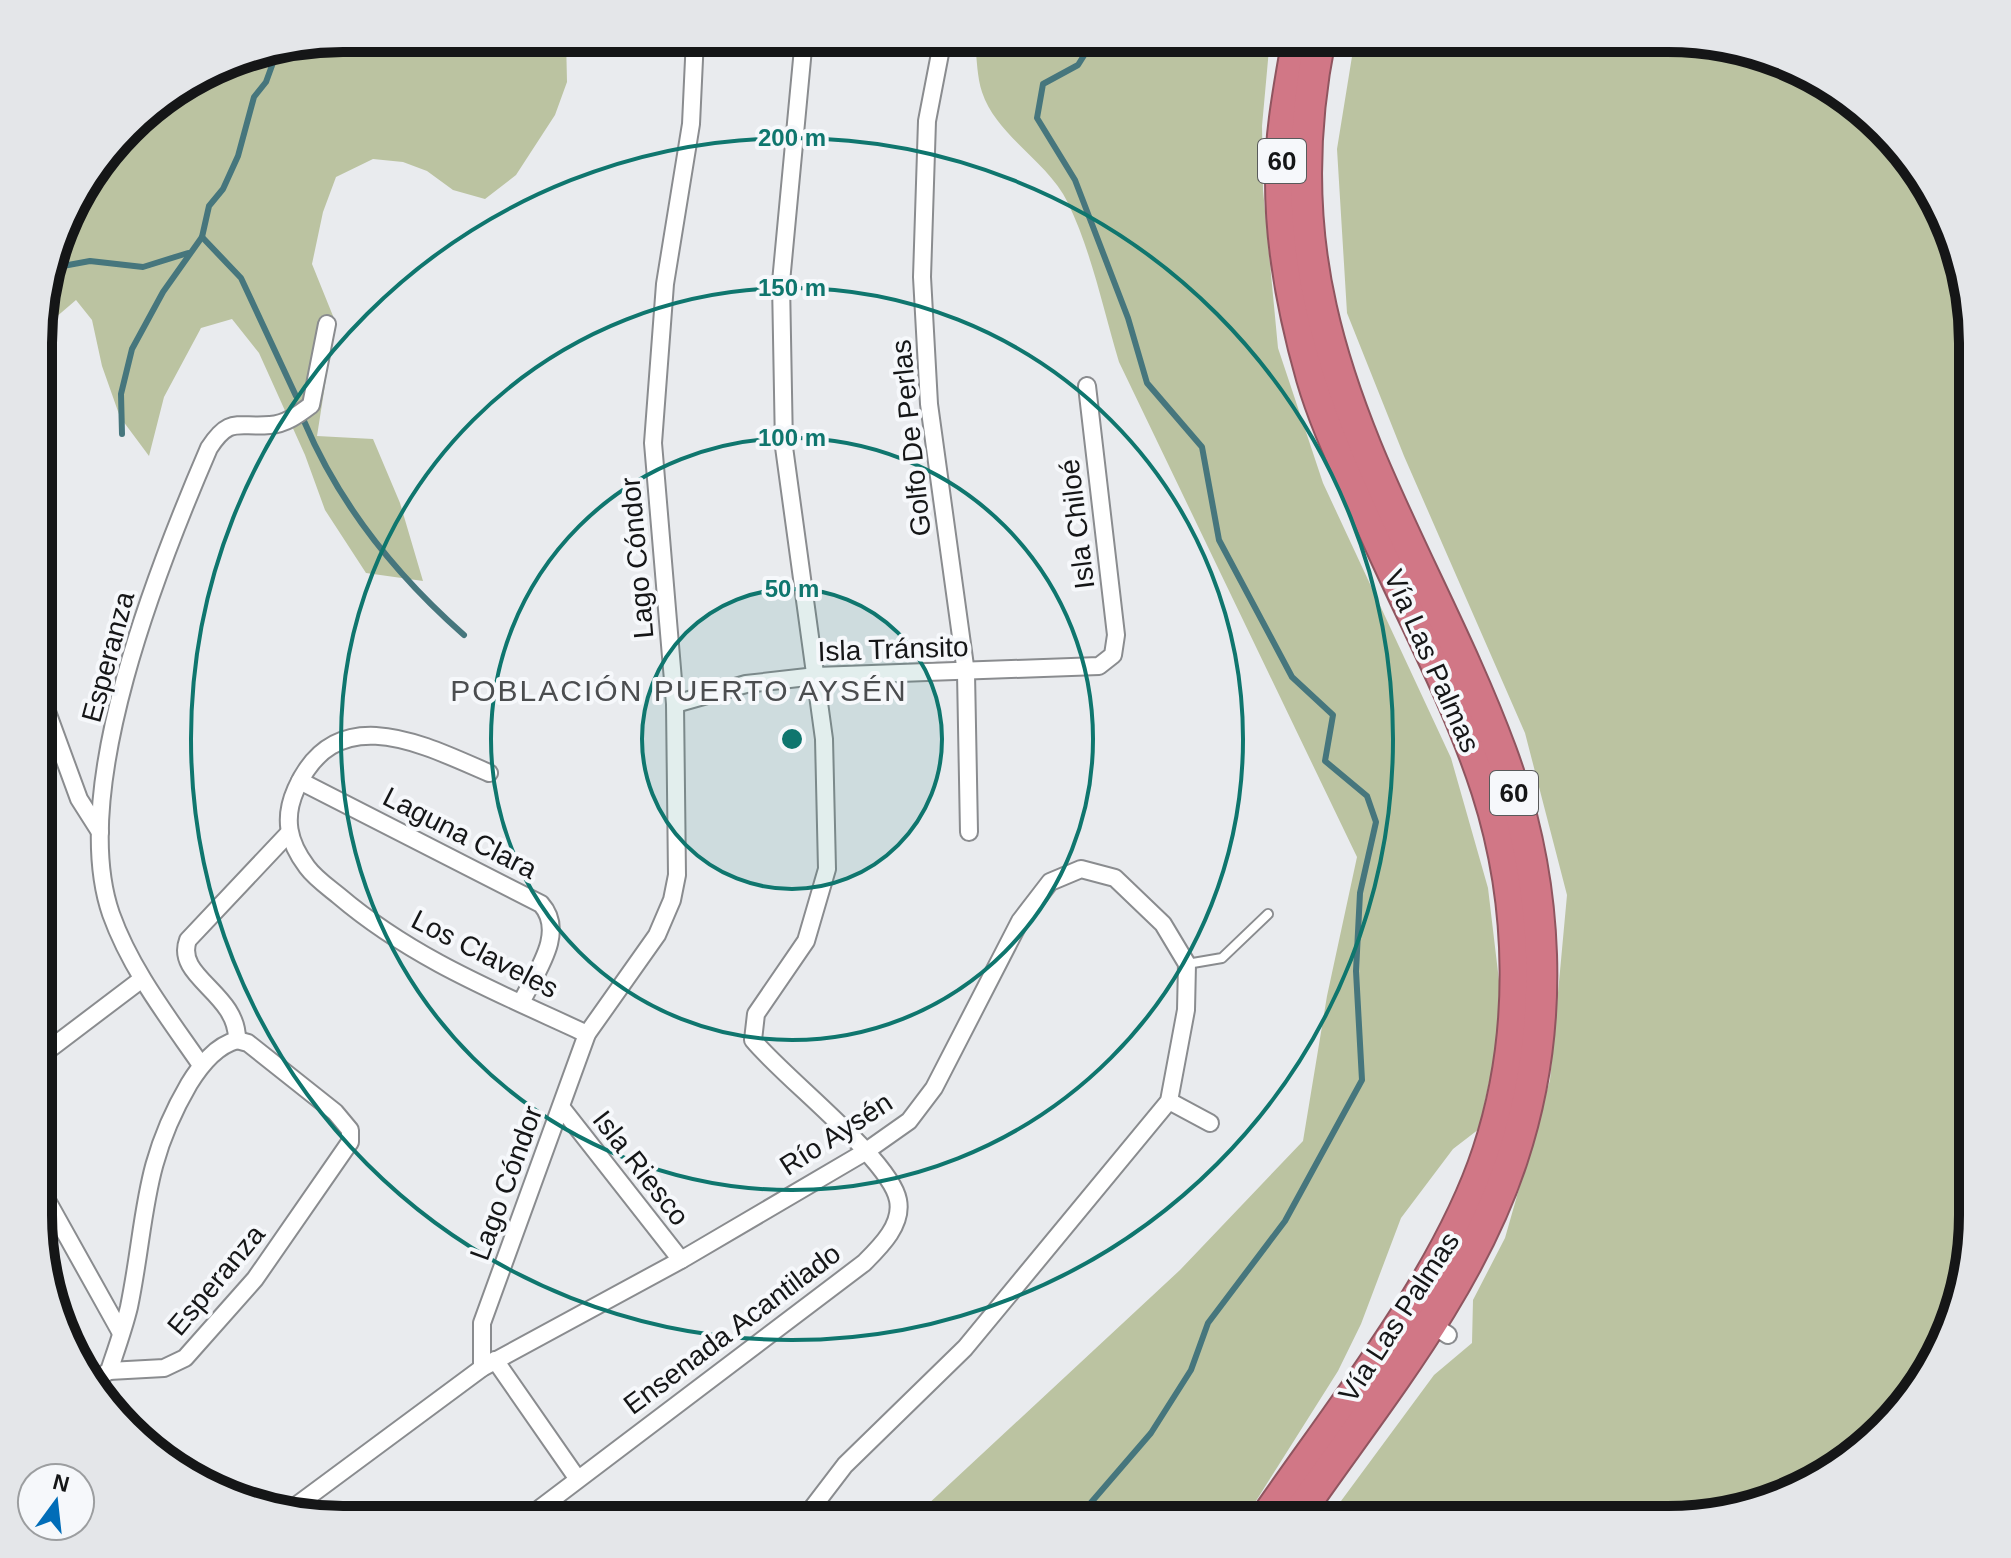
<svg xmlns="http://www.w3.org/2000/svg" width="2011" height="1558" font-family="Arial,sans-serif">
<style>
.green{fill:#bbc3a1}
.lines{fill:none;stroke-linecap:round;stroke-linejoin:round}
.stream{stroke:#46767d;stroke-width:6}
.lane-casing{stroke:#8a8c8f;stroke-width:12}
.street-casing{stroke:#8a8c8f;stroke-width:20}
.highway-casing{stroke:#8f555f;stroke-width:34}
.lane{stroke:#fff;stroke-width:8}
.street{stroke:#fff;stroke-width:16}
.highway{stroke:#d17786;stroke-width:30}
.ring{fill:none;stroke:#0f766e;stroke-width:4}
.labels{text-anchor:middle;dominant-baseline:central;stroke-width:8;stroke-linejoin:round;paint-order:stroke}
.shield{fill:#f6f8fb;stroke:#585a5b;stroke-width:2}
.shield-label{font-size:26px;font-weight:bold;fill:#151617}
.street-label{font-size:28px;fill:#151617;stroke:#f6f8fb}
.neighbourhood-label{font-size:30px;letter-spacing:2px;fill:#4b4d4f;stroke:#f6f8fb}
.rim{fill:none;stroke:#151617;stroke-width:10}
.centre{fill:#0f766e;stroke:#f6f8fb;stroke-width:4}
.ring-label{font-size:24px;text-anchor:middle;font-weight:bold;fill:#0f766e;stroke:#f6f8fb;stroke-width:8;stroke-linejoin:round;paint-order:stroke}
</style>
<rect width="100%" height="100%" fill="#e9ebee"/>
<!-- green -->
<g class="green">
<polygon points="343,38 566,38 567,82 555,115 516,175 485,199 453,190 427,171 403,162 373,159 336,177 323,212 312,264 335,321 317,436 373,439 400,503 423,581 366,573 325,510 305,455 259,353 232,319 201,328 164,397 149,456 120,417 102,366 92,320 76,300 41,330 41,303 79,191 142,113 244,54"/>
<path d="M 982,38 L 1270,38 L 1262,126 L 1263,190 L 1278,348 L 1323,483 L 1451,758 L 1488,888 L 1500,989 L 1498,1041 L 1479,1129 L 1453,1149 L 1401,1218 L 1361,1324 L 1338,1371 L 1244,1520 L 911,1520 L 1180,1270 L 1303,1141 L 1327,996 L 1357,857 L 1119,362 C 1103,309 1092,253 1068,203 C 1048,161 997,137 982,92 C 977,77 977,59 975,43 Z"/>
<polygon points="1355,38 1688,39 1784,61 1870,114 1942,208 1973,342 1972,1236 1950,1332 1897,1417 1785,1497 1668,1520 1327,1520 1434,1375 1472,1343 1473,1300 1505,1238 1550,1080 1567,895 1525,733 1404,456 1347,313 1337,149"/>
</g>
<g class="lines">
<!-- stream -->
<g class="stream">
<polyline points="202,237 241,278 296,396"/>
<polyline points="52,268 90,261 143,267 188,253"/>
<path d="M 304,421 C 339,504 397,576 464,635"/>
<polyline points="122,434 121,394 132,349 163,292 202,237 209,206 223,189 238,156 254,97 266,82 278,49"/>
<polyline points="1076,1520 1151,1433 1191,1370 1208,1323 1285,1221 1362,1080 1356,971 1360,893 1376,822 1367,796 1325,761 1333,715 1292,677 1219,540 1202,447 1147,383 1128,318 1075,180 1037,118 1043,84 1078,65 1095,38"/>
</g>
<!-- lane casing -->
<g class="lane-casing">
<polyline id="lane" points="1187,964 1222,958 1268,914"/>
</g>
<!-- street casing -->
<g class="street-casing">
<g id="street">
<polyline points="943,38 927,121 922,277 929,404 966,673 969,832"/>
<polyline points="42,698 79,799 100,832"/>
<polyline points="675,704 746,684 816,676 1099,666 1113,655 1116,635 1087,386"/>
<path d="M 489,773 C 422,744 336,699 296,789 C 283,818 288,842 307,867 C 315,878 328,887 339,896 C 413,959 499,993 587,1034"/>
<path d="M 300,781 L 541,904 C 567,933 535,973 521,1003"/>
<polyline points="39,1057 142,979"/>
<path d="M 201,1065 C 168,1017 131,970 111,914 C 68,790 159,564 209,448 C 230,416 237,428 270,425 C 286,424 299,414 311,405 L 327,324"/>
<polyline points="1169,1101 1210,1123"/>
<polyline points="561,1107 681,1260"/>
<polyline points="39,1186 121,1333"/>
<polyline points="1431,1324 1448,1335"/>
<polyline points="495,1360 577,1478"/>
<polyline points="482,1368 482,1323 587,1034 657,935 672,900 677,875 675,704 653,443 665,284 691,124 695,38"/>
<polyline points="109,1371 164,1368 185,1358 255,1279 350,1142 350,1130 335,1112 248,1043 237,1040"/>
<path d="M 93,1381 L 109,1371 C 116,1350 124,1328 129,1307 C 147,1219 141,1166 189,1084 C 200,1066 215,1046 237,1040 C 238,993 174,977 188,940 L 287,835"/>
<polyline points="289,1511 482,1368 681,1260 865,1152 909,1121 934,1088 1020,921 1050,882 1081,869 1115,878 1163,924 1187,964 1186,1010 1169,1101 965,1348 845,1465 803,1520"/>
<path d="M 526,1519 L 864,1263 C 880,1247 903,1225 898,1200 C 890,1159 784,1078 753,1040 L 756,1014 L 806,941 L 827,869 L 824,739 L 784,447 L 781,282 L 804,38"/>
</g>
</g>
<!-- highway casing -->
<g class="highway-casing">
<g id="highway">
<path d="M 1264,1520 C 1339,1411 1447,1277 1488,1152 C 1526,1037 1524,905 1487,790 C 1456,694 1405,604 1366,512 C 1347,468 1325,423 1312,378 C 1294,315 1281,247 1281,181 C 1280,134 1290,85 1298,38"/>
<path d="M 1294,1520 C 1373,1405 1468,1293 1512,1159 C 1556,1026 1549,882 1501,752 C 1446,602 1356,465 1321,308 C 1301,220 1302,127 1320,38"/>
</g>
</g>
<!-- lane -->
<use href="#lane" class="lane"/>
<!-- street -->
<use href="#street" class="street"/>
<!-- highway -->
<use href="#highway" class="highway"/>
</g>
<!-- distance rings -->
<circle cx="792" cy="739" r="150" fill="#0f766e" fill-opacity=".12"/>
<g class="ring">
<circle cx="792" cy="739" r="150"/>
<circle cx="792" cy="739" r="301"/>
<circle cx="792" cy="739" r="451"/>
<circle cx="792" cy="739" r="601"/>
</g>
<g class="labels">
<!-- shield labels -->
<g class="shield">
<rect x="1258" y="139" width="48" height="44" rx="6"/>
<rect x="1490" y="771" width="48" height="44" rx="6"/>
</g>
<g class="shield-label">
<text x="1282" y="161">60</text>
<text x="1514" y="793">60</text>
</g>
<!-- street labels -->
<g class="street-label">
<text transform="translate(911 438) rotate(-96)">Golfo De Perlas</text>
<text transform="translate(1077 524) rotate(-97)">Isla Chiloé</text>
<text transform="translate(637 558) rotate(-95)">Lago Cóndor</text>
<text transform="translate(893 649) rotate(-2)">Isla Tránsito</text>
<text transform="translate(108 657) rotate(-75)">Esperanza</text>
<text transform="translate(1432 661) rotate(66)">Vía Las Palmas</text>
<text transform="translate(460 833) rotate(27)">Laguna Clara</text>
<text transform="translate(485 954) rotate(27)">Los Claveles</text>
<text transform="translate(836 1134) rotate(-33)">Río Aysén</text>
<text transform="translate(641 1168) rotate(52)">Isla Riesco</text>
<text transform="translate(506 1183) rotate(-70)">Lago Cóndor</text>
<text transform="translate(216 1280) rotate(-50)">Esperanza</text>
<text transform="translate(1399 1317) rotate(-57)">Vía Las Palmas</text>
<text transform="translate(732 1329) rotate(-37)">Ensenada Acantilado</text>
</g>
<!-- neighbourhood labels -->
<g class="neighbourhood-label">
<text x="679" y="690">POBLACIÓN PUERTO AYSÉN</text>
</g>
</g>
<!-- crop -->
<path d="M0 0H2011V1558H0ZM343 52H1668A291 291 0 0 1 1959 343V1215A291 291 0 0 1 1668 1506H343A291 291 0 0 1 52 1215V343A291 291 0 0 1 343 52Z" fill="#e4e6e9" fill-rule="evenodd"/>
<path class="rim" d="M343 52H1668A291 291 0 0 1 1959 343V1215A291 291 0 0 1 1668 1506H343A291 291 0 0 1 52 1215V343A291 291 0 0 1 343 52Z"/>
<circle cx="792" cy="739" r="12" class="centre"/>
<g class="ring-label">
<text x="792" y="146">200 m</text>
<text x="792" y="296">150 m</text>
<text x="792" y="446">100 m</text>
<text x="792" y="597">50 m</text>
</g>
<!-- north arrow -->
<g transform="translate(56 1502) rotate(15)"><circle r="38" fill="#f6f8fb" stroke="#9c9ea0" stroke-width="2"/>
<path d="M0-6L14 30L0 20L-14 30Z" fill="#016db8"/>
<text y="-12" font-size="22" font-weight="bold" text-anchor="middle" fill="#151617">N</text>
</g>
</svg>
